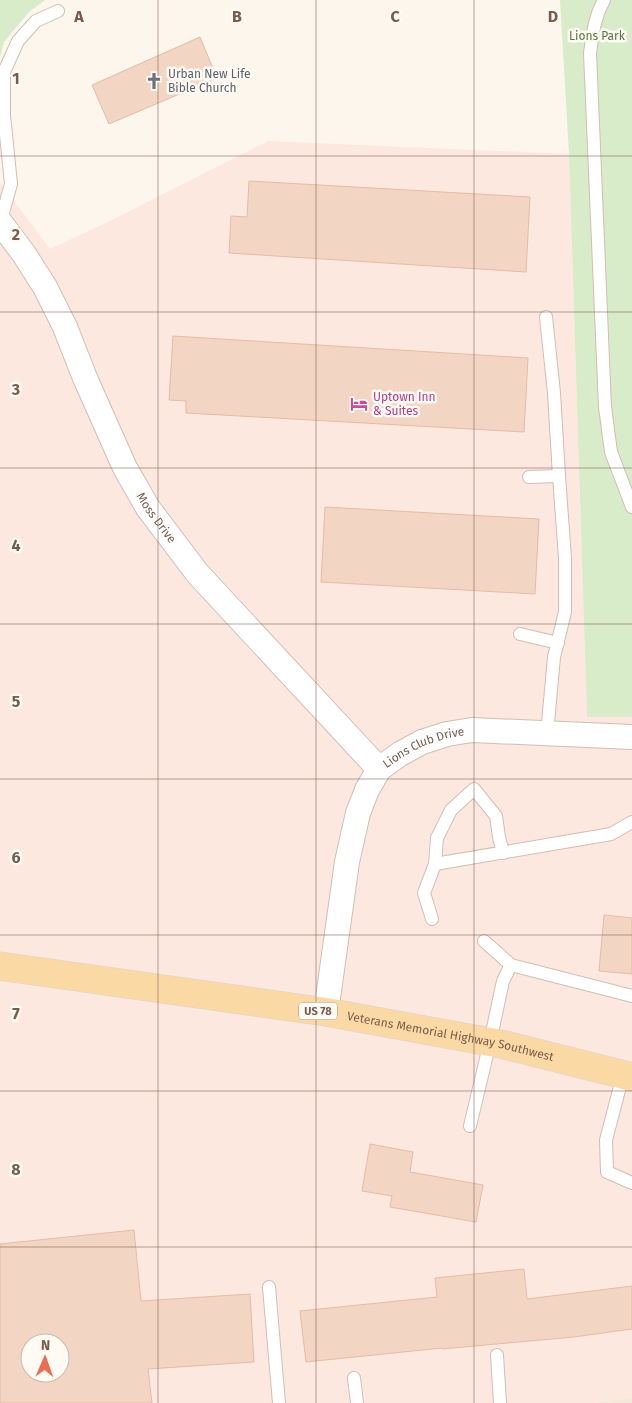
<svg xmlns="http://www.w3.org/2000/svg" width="632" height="1403" font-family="'Fira Sans',sans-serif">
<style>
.residential{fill:#f5e8da}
.commercial{fill:#fde8e0;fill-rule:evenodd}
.green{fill:#d8ecc9}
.building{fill:#f3d5c3;stroke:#e6bba3;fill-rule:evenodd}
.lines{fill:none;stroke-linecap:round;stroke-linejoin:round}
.lane-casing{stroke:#d1beb0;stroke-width:14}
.street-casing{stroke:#d1beb0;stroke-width:26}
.primary-casing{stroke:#dad1cd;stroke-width:29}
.lane{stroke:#fff;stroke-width:12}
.street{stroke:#fff;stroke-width:24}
.primary{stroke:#fbd9a5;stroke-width:28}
.grid{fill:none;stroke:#7a5c4d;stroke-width:1;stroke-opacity:0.55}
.labels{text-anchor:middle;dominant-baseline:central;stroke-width:5;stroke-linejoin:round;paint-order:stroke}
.shield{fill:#fffaf3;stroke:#a28b7f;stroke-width:1}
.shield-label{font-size:11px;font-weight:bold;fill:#7a5c4d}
.park-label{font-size:12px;fill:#537a41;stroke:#fffaf3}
.worship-label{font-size:12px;fill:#5b616d;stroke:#fffaf3;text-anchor:start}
.hotel-label{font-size:12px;fill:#b23c85;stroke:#fffaf3;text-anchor:start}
.street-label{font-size:12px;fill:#7a5c4d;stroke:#fffaf3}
.grid-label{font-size:16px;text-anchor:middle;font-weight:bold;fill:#7a5c4d;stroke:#fffaf3;stroke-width:5;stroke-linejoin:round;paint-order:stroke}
</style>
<rect width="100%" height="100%" fill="#fdf6ec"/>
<!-- residential -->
<polygon class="residential" points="632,1397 632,1403 594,1403"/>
<!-- commercial -->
<path class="commercial" d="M 268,141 L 569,154 L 587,716 L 632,717 L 632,1397 L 594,1403 L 0,1403 L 0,182 L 50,249 L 108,222 ZM 30,1343 L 60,1343 L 60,1373 L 30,1373 Z"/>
<!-- green -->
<g class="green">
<polygon points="0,0 45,0 29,12 4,42 0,57"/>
<polygon points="560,0 632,0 632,717 587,717 569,154"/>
</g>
<!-- building -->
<g class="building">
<polygon points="200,37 217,78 109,124 92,85"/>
<polygon points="249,181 530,197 526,272 229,253 231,216 247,217"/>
<polygon points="173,336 528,358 524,432 186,413 186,401 169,400"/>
<polygon points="325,507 539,519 535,594 321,582"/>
<polygon points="604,915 632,918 632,974 599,971"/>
<polygon points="370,1144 413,1152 410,1172 483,1185 476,1222 390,1207 392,1196 362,1191"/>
<path d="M 134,1230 L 141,1301 L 250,1294 L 254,1362 L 148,1369 L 152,1403 L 0,1403 L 0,1244 ZM 30,1343 L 60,1343 L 60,1373 L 30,1373 Z"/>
<polygon points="524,1269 527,1299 632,1286 632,1329 574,1337 442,1349 442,1348 306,1362 300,1311 437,1297 435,1278"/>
</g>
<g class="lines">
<!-- lane casing -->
<g class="lane-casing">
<g id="lane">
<path d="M 604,0 C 594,18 593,33 590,53 L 605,407 L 611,452 L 632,507"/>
<polyline points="0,223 11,184 4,115 4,72 18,41 36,21 58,11"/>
<polyline points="529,477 559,476 554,393 546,317"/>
<polyline points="520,634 558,643"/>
<polyline points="547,734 554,657 565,612 565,558 559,476"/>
<polyline points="435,864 437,838 451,810 474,789 496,816 499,837 503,853"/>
<polyline points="432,919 424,893 435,864 611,834 632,822"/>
<polyline points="484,941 511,965 632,996"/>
<polyline points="623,1075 606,1140 607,1172 632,1183"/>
<polyline points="470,1126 490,1042 503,981 511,965"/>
<polyline points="269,1287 279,1403"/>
<polyline points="497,1355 500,1403"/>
<polyline points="354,1378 357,1403"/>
</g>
</g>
<!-- street casing -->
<g class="street-casing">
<g id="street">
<path id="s1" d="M 0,222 L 24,254 L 45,287 L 65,327 L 85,378 L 125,468 L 148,508 L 198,574 L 379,769"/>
<path id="s2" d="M 326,1012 L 347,862 L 358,813 L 367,790 L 379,769 L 400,754 L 422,742 L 447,734 L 472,730 L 632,737"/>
</g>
</g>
<!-- primary casing -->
<g class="primary-casing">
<g id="primary">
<path id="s3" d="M 0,966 L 326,1012 L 501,1044 L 632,1077"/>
</g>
</g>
<!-- lane -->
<use href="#lane" class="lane"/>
<!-- street -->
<use href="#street" class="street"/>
<!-- primary -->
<use href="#primary" class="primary"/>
</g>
<!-- grid -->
<path class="grid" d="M 158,0 L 158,1403M 316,0 L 316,1403M 474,0 L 474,1403M 0,156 L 632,156M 0,312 L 632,312M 0,468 L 632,468M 0,624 L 632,624M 0,779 L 632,779M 0,935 L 632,935M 0,1091 L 632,1091M 0,1247 L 632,1247"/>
<!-- icons -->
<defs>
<g id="church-bare" transform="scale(1.35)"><path d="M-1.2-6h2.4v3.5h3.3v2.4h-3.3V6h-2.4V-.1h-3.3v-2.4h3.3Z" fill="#6b7280" stroke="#fffaf3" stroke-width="2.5" paint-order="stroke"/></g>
<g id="hotel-bare" transform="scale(1.35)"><path d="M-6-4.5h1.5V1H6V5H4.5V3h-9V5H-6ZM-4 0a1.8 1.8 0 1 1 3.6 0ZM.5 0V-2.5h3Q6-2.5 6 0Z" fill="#d1479c" stroke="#fffaf3" stroke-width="2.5" paint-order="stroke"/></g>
</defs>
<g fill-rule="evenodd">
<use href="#church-bare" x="154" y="81"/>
<use href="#hotel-bare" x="359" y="404"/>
</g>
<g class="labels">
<!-- shield labels -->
<rect class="shield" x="299" y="1002.5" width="38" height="17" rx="4"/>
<g class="shield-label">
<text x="318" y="1011">US 78</text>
</g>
<!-- park labels -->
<g class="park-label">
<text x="597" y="36">Lions Park</text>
</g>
<!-- worship labels -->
<g class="worship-label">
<text x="168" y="74">Urban New Life<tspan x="168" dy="14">Bible Church</tspan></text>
</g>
<!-- hotel labels -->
<g class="hotel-label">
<text x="373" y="397">Uptown Inn<tspan x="373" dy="14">&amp; Suites</tspan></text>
</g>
<!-- street labels -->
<g class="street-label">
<text stroke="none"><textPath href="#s1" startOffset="336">Moss Drive</textPath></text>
<text stroke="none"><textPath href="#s2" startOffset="301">Lions Club Drive</textPath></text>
<text stroke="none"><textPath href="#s3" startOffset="456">Veterans Memorial Highway Southwest</textPath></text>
</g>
</g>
<g class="grid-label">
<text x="79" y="22">A</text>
<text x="237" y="22">B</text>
<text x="395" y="22">C</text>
<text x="553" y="22">D</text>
<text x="16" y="84">1</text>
<text x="16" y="240">2</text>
<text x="16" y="395">3</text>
<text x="16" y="551">4</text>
<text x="16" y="707">5</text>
<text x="16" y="863">6</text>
<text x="16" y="1019">7</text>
<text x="16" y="1175">8</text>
</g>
<!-- north arrow -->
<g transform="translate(45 1358) rotate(2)"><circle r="24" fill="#fffaf3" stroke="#cabbb1"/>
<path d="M0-4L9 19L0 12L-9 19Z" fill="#e76f51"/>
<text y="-8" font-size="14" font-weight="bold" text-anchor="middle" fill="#7a5c4d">N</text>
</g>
</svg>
